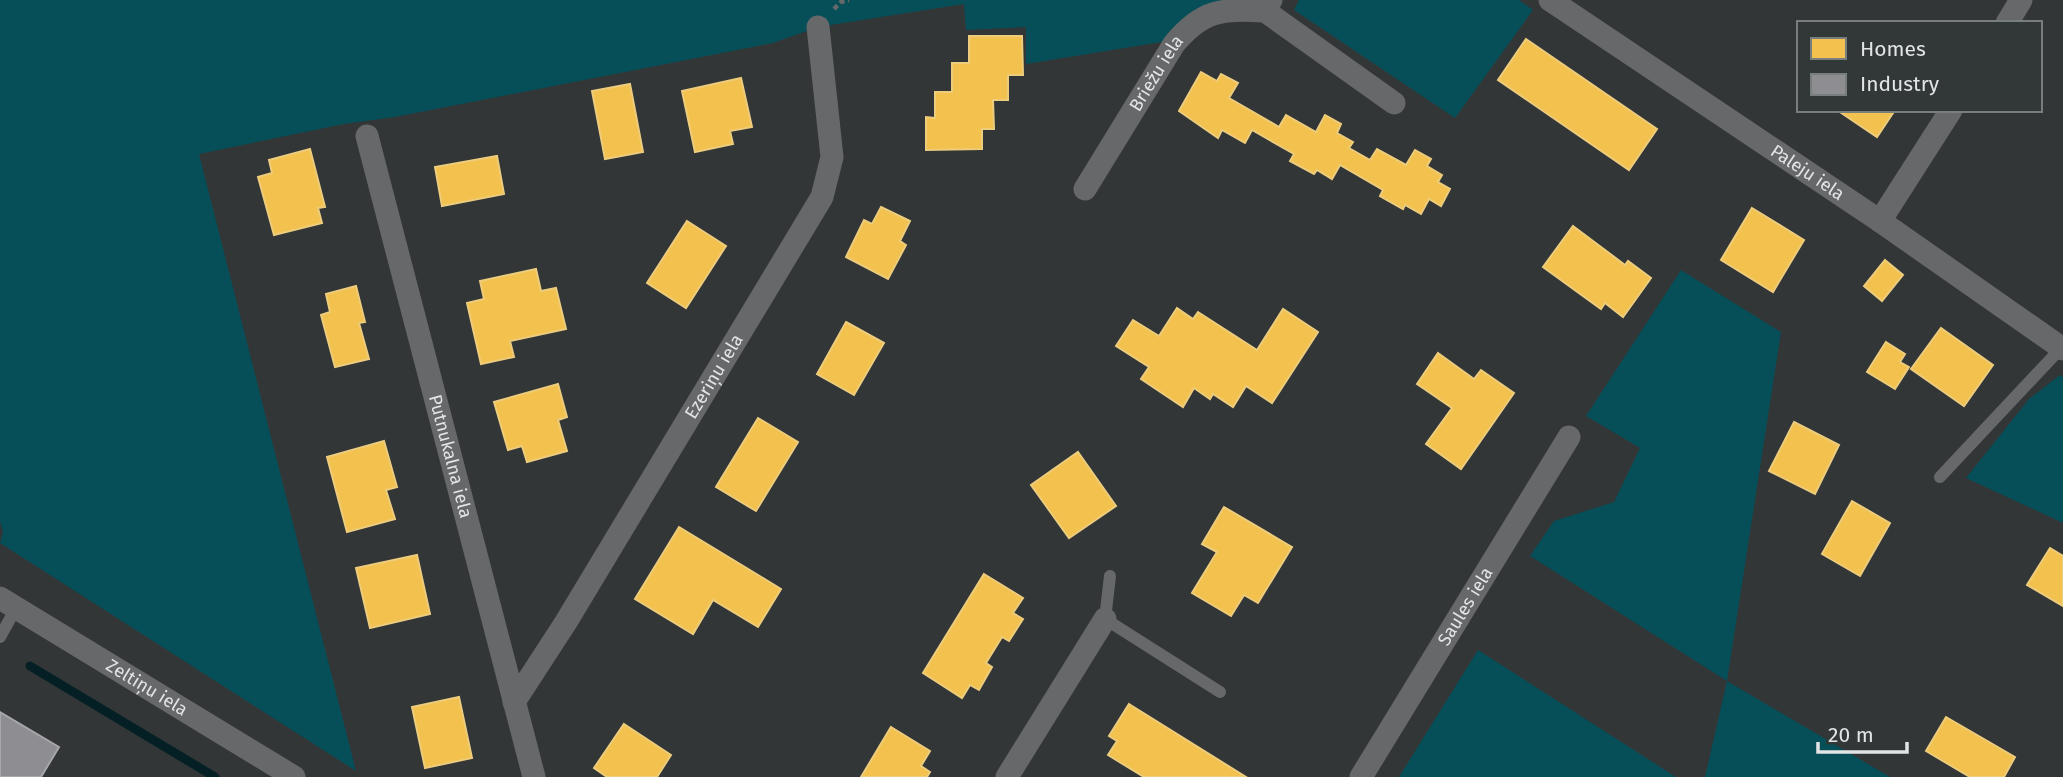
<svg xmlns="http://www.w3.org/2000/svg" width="2063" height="777" font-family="'Fira Sans',sans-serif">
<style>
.green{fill:#074f58}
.homes{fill:#f2c14e;stroke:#edcc7c;stroke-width:2}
.industry{fill:#8d8d92;stroke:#a6a7ab;stroke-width:2}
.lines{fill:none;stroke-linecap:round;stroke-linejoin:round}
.stream{stroke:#052025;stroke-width:9}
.path{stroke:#676869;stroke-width:4.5;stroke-dasharray:5 3.5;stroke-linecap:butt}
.service{stroke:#666869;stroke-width:12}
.minor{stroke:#666869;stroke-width:23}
.labels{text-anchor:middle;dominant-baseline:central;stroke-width:7;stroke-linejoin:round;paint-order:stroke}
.street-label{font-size:18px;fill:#e2e5e6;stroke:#323738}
</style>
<rect width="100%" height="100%" fill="#333637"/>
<!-- green -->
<g class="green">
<path d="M 0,0 L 1228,0 C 1197,5 1181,17 1162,42 L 1026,64 L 1026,27 L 966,30 L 964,4 L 818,27 L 773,43 L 395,117 L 344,124 L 199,154 L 356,771 L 0,543 L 3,532 L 0,521 Z"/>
<polygon points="1299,0 1519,0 1533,10 1455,118 1294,10"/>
<polygon points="1681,270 1781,332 1727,681 1890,777 1705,777 1727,681 1530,556 1554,521 1614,502 1640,448 1586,416"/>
<polygon points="2060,375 2063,377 2063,523 1966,478 2029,399"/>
<polygon points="1478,650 1676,777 1399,777"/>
</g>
<!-- homes -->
<g class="homes">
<polygon points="969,36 1022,36 1023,75 1008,75 1008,100 993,100 994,129 982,129 982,149 926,150 926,117 935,118 935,92 952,92 952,63 969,63"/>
<polygon points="1526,39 1657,129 1629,170 1498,80"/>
<polygon points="1201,72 1217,81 1221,74 1238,83 1229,98 1279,127 1286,115 1316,132 1325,115 1341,124 1337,133 1353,142 1349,148 1370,160 1377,149 1406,165 1415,150 1431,159 1427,166 1442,175 1438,182 1450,189 1441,206 1429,199 1421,214 1405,205 1403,209 1380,196 1383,190 1340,165 1332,179 1317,170 1314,174 1290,161 1294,154 1252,130 1245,143 1222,130 1218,138 1179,111"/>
<polygon points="741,78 752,127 730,131 733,144 695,152 682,91"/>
<polygon points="630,84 643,152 605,159 592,91"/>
<polygon points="1837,110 1895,110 1877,137"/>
<polygon points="310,149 325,207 318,208 322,223 274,235 258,177 272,173 269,160"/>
<polygon points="497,156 504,194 442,206 435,167"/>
<polygon points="881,207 910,221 900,241 906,245 888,279 846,257 864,220 872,224"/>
<polygon points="1752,208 1804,240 1773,292 1721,260"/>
<polygon points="687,221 726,246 686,308 647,283"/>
<polygon points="1573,226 1625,265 1628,261 1651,278 1623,317 1605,303 1601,309 1543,267"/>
<polygon points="1885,260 1903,275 1882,301 1864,286"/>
<polygon points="536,269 541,291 556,288 566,329 510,341 514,357 481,364 467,303 484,299 480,281"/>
<polygon points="356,286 365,322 359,323 369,359 335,367 321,315 330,312 326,294"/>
<polygon points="1177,308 1193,319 1198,312 1257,350 1283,309 1318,332 1272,403 1246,386 1233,407 1213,394 1210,399 1194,388 1183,407 1141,379 1149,367 1116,346 1133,320 1159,336"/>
<polygon points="846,322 884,343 854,395 817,374"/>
<polygon points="1941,328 1993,365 1964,406 1911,369"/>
<polygon points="1886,342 1905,354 1900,362 1909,367 1895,389 1867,372"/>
<polygon points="1438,353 1474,379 1481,370 1514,393 1461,469 1426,444 1452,408 1417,384"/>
<polygon points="558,384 567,417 558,420 567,451 527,462 522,446 508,450 494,402"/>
<polygon points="758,418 798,442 756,511 716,487"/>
<polygon points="1794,422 1839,445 1815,494 1769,471"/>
<polygon points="384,441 397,487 386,490 395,519 347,532 327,457"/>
<polygon points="1078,452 1116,506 1069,538 1031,485"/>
<polygon points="1852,501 1890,523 1860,576 1822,554"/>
<polygon points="1224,507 1292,547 1258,603 1244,595 1231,616 1192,593 1217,552 1202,544"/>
<polygon points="679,527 781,589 758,627 713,600 693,634 635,599"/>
<polygon points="2050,548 2063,556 2063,606 2027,585"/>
<polygon points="417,555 430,614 370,628 356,568"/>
<polygon points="984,574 1023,598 1013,613 1023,619 1009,641 1002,637 986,663 992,667 979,690 970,685 962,698 923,673"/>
<polygon points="459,697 472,758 425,768 412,707"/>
<polygon points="1129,704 1246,777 1144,777 1108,755 1117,741 1109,736"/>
<polygon points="1946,717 2015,757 2004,777 1970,777 1926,751"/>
<polygon points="624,724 671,755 657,777 607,777 594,768"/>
<polygon points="891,727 930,751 921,766 930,772 927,777 861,777"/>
</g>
<!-- industry -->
<polygon class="industry" points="0,712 59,747 41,777 0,777"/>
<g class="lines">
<!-- stream -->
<polyline class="stream" points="30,666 215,777"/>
<!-- path -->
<polyline class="path" points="834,9 841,2 849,0"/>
<!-- service -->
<g class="service">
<polyline points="1940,477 2061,348"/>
<polyline points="1110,576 1105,619 1220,692"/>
<polyline points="0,637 16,608"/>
</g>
<!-- minor -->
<g class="minor">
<path id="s1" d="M 1550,0 L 1880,221 L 2063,349"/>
<polyline points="1265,11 1394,103"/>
<polyline points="2007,23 2021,0"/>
<path id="s2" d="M 367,136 L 534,777"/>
<path id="s3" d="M 1085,189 L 1174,44 C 1203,9 1222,9 1265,11 L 1271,0"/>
<polyline points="1880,221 1951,110"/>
<path id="s4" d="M 0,598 L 294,777"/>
<path id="s5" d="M 514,702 L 566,622 L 822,197 L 832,157 L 818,27"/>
<polyline points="1007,777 1105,619"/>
<path id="s6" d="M 1361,777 L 1569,437"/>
</g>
</g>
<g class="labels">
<!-- street labels -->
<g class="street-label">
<text stroke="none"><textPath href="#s3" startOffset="136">Briežu iela</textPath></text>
<text stroke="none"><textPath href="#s1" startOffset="310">Paleju iela</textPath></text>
<text stroke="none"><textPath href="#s5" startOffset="382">Ezeriņu iela</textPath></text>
<text stroke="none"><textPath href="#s2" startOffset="331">Putnukalna iela</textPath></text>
<text stroke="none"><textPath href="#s6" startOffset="200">Saules iela</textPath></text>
<text stroke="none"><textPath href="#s4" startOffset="172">Zeltiņu iela</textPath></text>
</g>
</g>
<!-- legend -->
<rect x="1797" y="21" width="245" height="91" fill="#323738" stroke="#787d7e" stroke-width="2"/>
<rect x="1811" y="38" width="35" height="21" fill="#f2c14e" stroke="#787d7e" stroke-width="2"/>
<text x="1860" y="56" font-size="21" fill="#e2e5e6">Homes</text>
<rect x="1811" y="74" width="35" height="21" fill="#8d8d92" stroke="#787d7e" stroke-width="2"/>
<text x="1860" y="91" font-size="21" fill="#e2e5e6">Industry</text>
<!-- scale -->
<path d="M1818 742v10h89v-10" fill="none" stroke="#e2e5e6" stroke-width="3.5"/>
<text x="1828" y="742" font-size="21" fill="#e2e5e6" stroke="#323738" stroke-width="5" paint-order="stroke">20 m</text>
</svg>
